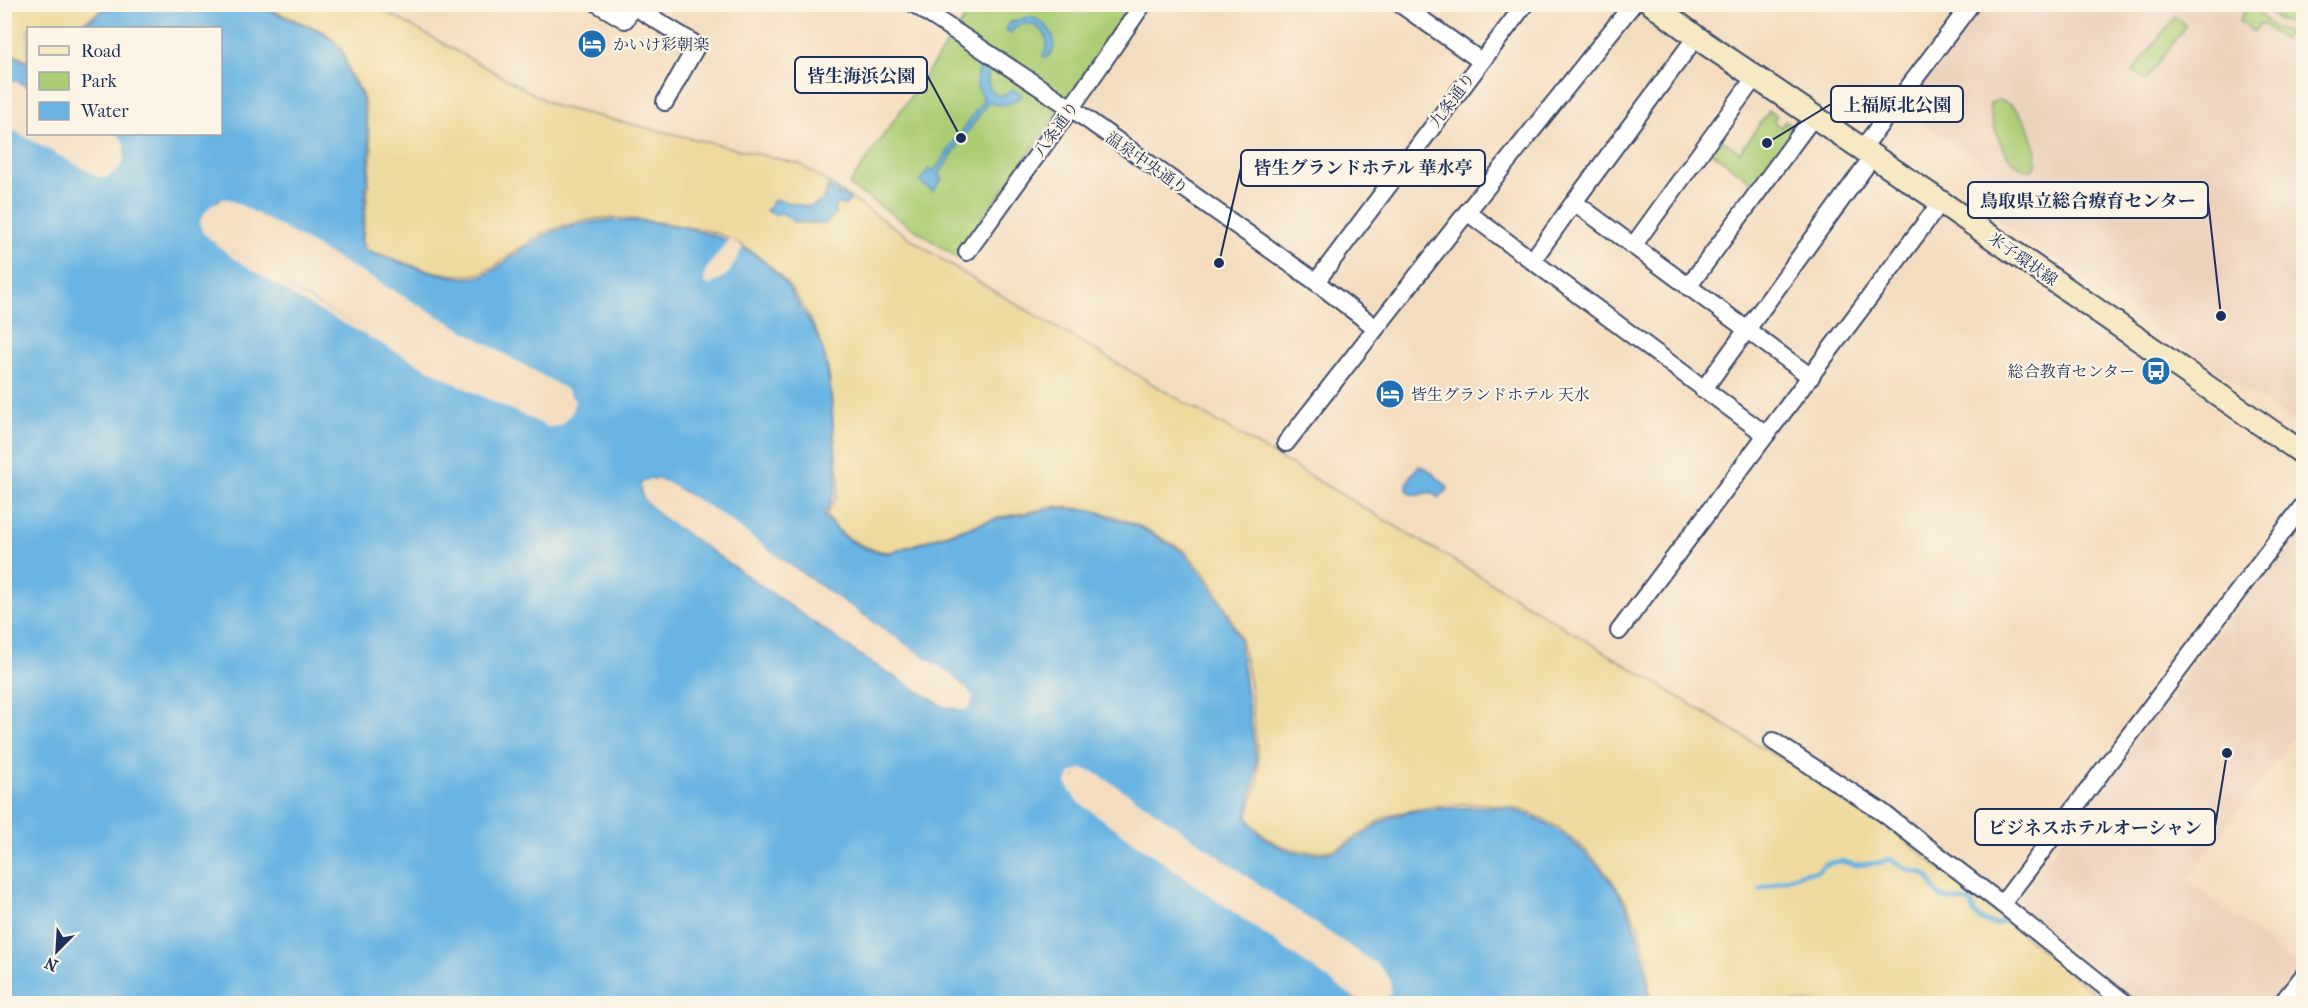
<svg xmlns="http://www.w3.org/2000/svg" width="2308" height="1008" font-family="'IM FELL French Canon','Noto Serif JP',serif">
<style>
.built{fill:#edd2bb}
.green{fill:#abcd75;stroke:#637e6a;stroke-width:1.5}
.sand{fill:#eeda9e;stroke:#84847e;stroke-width:1.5}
.water{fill:#69b4e2;stroke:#4272a0;stroke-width:1.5;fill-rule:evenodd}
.pier{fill:#f4ddbf;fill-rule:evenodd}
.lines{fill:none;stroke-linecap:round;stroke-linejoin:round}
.stream{stroke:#69b4e2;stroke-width:5}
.minor-casing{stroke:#3c496d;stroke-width:20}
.secondary-casing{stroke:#3c496d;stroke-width:26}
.minor{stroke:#fff;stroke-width:16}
.secondary{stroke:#f6e9c3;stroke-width:22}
.labels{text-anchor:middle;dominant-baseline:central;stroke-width:4.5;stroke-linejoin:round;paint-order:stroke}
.poi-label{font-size:16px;fill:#1b2f5e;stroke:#fcf5e5;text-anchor:start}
.street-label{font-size:16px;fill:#1b2f5e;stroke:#fcf5e5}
.leader{fill:none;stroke:#1b2f5e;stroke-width:2}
.callout-dot{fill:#1b2f5e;stroke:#fcf5e5;stroke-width:2}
.callout{fill:#fcf5e5;stroke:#1b2f5e;stroke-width:2}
.callout-label{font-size:18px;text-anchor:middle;font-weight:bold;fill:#1b2f5e}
</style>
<rect width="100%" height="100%" fill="#fcf5e5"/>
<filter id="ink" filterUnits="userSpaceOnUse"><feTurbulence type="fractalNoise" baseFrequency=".0167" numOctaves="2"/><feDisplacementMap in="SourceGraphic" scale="12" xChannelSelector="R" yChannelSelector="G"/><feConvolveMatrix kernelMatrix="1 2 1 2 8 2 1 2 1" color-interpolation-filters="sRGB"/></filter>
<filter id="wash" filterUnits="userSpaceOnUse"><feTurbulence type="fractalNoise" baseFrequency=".008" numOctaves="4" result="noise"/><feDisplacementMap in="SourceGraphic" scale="24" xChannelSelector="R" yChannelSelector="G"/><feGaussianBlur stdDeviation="1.35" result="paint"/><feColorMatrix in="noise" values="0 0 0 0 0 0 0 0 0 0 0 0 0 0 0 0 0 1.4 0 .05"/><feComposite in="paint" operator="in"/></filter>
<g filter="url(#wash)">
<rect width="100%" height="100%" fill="#f4ddbf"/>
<!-- built -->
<g class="built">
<polygon points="1977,5 2303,5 2303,429 1975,203 1993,171 1899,108"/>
<polygon points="2303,521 2303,696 2233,641 2229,620"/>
<polygon points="2227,621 2231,641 2303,697 2303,724 2187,880 2303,969 2275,1003 2137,1003 2015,904"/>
</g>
<!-- green -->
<g class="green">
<polygon points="974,5 1134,5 956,257 849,185"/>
<path d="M 2240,5 L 2256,5 C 2262,19 2272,30 2289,31 L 2283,40 L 2261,23 L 2254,32 L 2239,21 L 2245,12 L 2238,7 Z"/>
<path d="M 2265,5 L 2303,5 L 2303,22 C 2286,25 2273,21 2265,5 Z"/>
<polygon points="2175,17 2186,25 2146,80 2133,71"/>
<polygon points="2303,32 2304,32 2303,54 2289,43 2298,33"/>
<path d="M 1997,100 C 2024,104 2035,138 2037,162 L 2035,167 L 2031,170 C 2024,170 2015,164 2010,159 C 2003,151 1987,113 1990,104 Z"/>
<polygon points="1769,111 1777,116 1773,121 1781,127 1785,121 1797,129 1757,186 1709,150 1718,137 1740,152"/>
</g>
<!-- sand -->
<g class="sand">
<polygon points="5,4 109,4 109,5 75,28 28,28 28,61 5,51"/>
<path d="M 259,5 L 374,5 L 555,106 L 800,164 L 953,267 L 1460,564 L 1873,815 L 2107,1003 L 1650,1003 C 1649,975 1647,945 1635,919 C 1612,871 1567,821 1514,808 C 1477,799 1434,805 1397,813 C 1373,818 1350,849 1325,851 C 1294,853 1264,845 1248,816 L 1258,780 L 1258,758 L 1250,685 L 1241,639 L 1229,613 L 1207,576 L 1184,550 L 1140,526 L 1114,516 L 1093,510 L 1057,506 L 996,518 L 890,552 C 864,550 840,537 826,515 C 829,509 835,502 837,495 C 842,478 836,462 835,445 C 832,419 833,394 828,369 C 816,312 779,261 726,237 C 707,228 684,227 664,223 C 634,218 603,215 574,223 C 559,226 544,232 531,240 C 519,248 492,271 478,274 C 445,281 401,260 368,250 L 363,240 L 372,150 L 363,95 L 350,73 L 341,46 L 324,32 Z"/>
</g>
<!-- water -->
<g class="water">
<path d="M 112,5 L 255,5 L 324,33 L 339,48 L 344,57 L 348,74 L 361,95 L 370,149 L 361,240 L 363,248 L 368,252 C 395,260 456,285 482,276 C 500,269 518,250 535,241 C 565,223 601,219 636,221 C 678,224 731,235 764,262 C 781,275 792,293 803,311 C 810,323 818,335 822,347 C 830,375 832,405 833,433 C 835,465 844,487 823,515 C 841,537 861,553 891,553 L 998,519 L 1058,508 L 1093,511 L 1139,527 L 1183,552 L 1205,578 L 1227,614 L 1239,639 L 1256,759 L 1255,778 L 1246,816 C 1262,846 1294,857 1327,853 C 1350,850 1372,824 1394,816 C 1414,810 1437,808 1457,808 C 1477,807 1497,805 1516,811 C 1564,824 1617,877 1634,924 C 1643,950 1647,976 1649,1003 L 5,1003 L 4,124 L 99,176 L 117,169 L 124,151 L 116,134 L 220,134 L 220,28 L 78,28 ZM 229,200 L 570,394 L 574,406 L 559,425 L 538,422 L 511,407 L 458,384 L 274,280 L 207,236 L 201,221 L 218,201 ZM 650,479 L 658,479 L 684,492 L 930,661 L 970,692 L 971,705 L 955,709 L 943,706 L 866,659 L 660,515 L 644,499 L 641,492 L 642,482 ZM 1080,771 L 1094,775 L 1378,969 L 1388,979 L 1389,994 L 1375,1002 L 1358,997 L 1079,801 L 1068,782 Z"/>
<path d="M 1029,17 C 1048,20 1064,44 1046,58 L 1043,56 C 1058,33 1027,11 1010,33 L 1006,30 L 1011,22 Z"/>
<polygon points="4,53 28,62 28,87 5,75"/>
<path d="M 980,66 L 989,72 C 983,90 1000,104 1013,89 L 1022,95 C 1011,105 1002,108 988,102 L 938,175 L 942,179 L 933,191 L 920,182 L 929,169 L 934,171 L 984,99 C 976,89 974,79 980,66 Z"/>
<polygon points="829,184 830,191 833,188 839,192 837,196 842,194 850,200 844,206 838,203 833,210 837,213 825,224 794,222 782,213 776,215 766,211 775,199 809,207 822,201"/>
<path d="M 1419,466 L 1426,468 L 1446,485 L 1448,489 L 1439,498 L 1432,493 C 1426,492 1423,495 1418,495 C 1397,495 1411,473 1419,466 Z"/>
</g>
<!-- pier -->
<g class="pier">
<polygon points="4,121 99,173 110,170 118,163 121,151 113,134 118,134 124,144 124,160 118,170 107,177 99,177 5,126"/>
<path d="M 223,199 L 229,199 L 271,221 L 566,389 L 575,401 L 572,413 L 560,426 L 548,427 L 458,385 L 300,300 L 229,255 L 202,232 L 200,221 L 203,215 L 211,205 ZM 228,203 L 269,224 L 564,392 L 571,402 L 568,411 L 557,422 L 549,423 L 539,419 L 512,404 L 460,381 L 302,296 L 231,251 L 205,230 L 204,222 L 209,214 L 219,204 Z"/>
<polygon points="730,238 743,247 729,273 711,285 706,284 704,277 706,270"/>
<path d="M 650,479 L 666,482 L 716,511 L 798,571 L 951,675 L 971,693 L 973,698 L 971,705 L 965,710 L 944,706 L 867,659 L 774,592 L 708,548 L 660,515 L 644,499 L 641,487 L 643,482 ZM 650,482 L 665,485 L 715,514 L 796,574 L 949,677 L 968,694 L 968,703 L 964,706 L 944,703 L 823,625 L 775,589 L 662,512 L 646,497 L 644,492 L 645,484 Z"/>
<path d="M 1080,769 L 1094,772 L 1140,801 L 1275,896 L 1379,966 L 1390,979 L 1391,994 L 1376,1003 L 1356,999 L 1078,802 L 1070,791 L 1066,782 L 1071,773 ZM 1080,774 L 1093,778 L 1138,806 L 1271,901 L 1377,971 L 1385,981 L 1386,992 L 1374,999 L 1359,994 L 1081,798 L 1071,782 L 1074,776 Z"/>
</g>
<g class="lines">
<!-- stream -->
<path class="stream" d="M 1760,889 L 1803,873 L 1818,871 L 1824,865 L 1831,863 L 1841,861 L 1855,865 L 1879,863 L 1889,859 L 1911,871 L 1920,872 L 1929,877 C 1939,904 1946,898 1969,902 L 1973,906 L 1973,912 C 1982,922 1995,929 2006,919"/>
</g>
</g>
<g filter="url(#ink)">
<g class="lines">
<!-- minor casing -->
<g class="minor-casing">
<g id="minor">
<polyline points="598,4 625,20 634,4"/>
<polyline points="914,4 1071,108 1316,282 1376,328"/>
<polyline points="1400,4 1481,61"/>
<polyline points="1633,4 1467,212 1766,435"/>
<polyline points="633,6 697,45 665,102"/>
<polyline points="1862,149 1971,4"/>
<polyline points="1574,202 1696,37"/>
<polyline points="1633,246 1755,77"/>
<polyline points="967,252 1071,108 1143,4"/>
<polyline points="1532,261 1574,202 1811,377"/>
<polyline points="1316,282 1525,4"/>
<polyline points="1688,287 1813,117"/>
<polyline points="1703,390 1873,156"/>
<polyline points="1286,443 1467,212"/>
<polyline points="1619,631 1941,202"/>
<polyline points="1773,741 1882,812 2002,904 2126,1004"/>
<polyline points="2002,904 2304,504"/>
<polyline points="2281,1004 2304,975"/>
</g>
</g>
<!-- secondary casing -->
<g class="secondary-casing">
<polyline id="secondary" points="1652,4 1696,37 1941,202 2304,454"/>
</g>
<!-- minor -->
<use href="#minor" class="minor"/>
<!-- secondary -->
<use href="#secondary" class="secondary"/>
</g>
</g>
<!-- icons -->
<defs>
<g id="hotel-disc" transform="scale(1.5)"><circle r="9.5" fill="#1f6fb2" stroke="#fcf5e5"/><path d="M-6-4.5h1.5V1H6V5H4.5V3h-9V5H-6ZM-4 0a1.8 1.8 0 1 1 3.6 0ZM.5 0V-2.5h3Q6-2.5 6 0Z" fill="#fff"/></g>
<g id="bus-disc" transform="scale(1.5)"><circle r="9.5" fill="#1f6fb2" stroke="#fcf5e5"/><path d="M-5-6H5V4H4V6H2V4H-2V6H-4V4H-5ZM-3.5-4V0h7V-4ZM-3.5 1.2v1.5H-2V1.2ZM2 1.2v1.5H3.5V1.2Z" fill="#fff"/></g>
</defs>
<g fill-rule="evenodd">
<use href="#hotel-disc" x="592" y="44"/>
<use href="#bus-disc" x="2156" y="371"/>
<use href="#hotel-disc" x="1390" y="394"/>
</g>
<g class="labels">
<!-- poi labels -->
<g class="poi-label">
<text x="613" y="44">かいけ彩朝楽</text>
<text x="2135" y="371" text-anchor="end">総合教育センター</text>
<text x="1411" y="394">皆生グランドホテル 天水</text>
</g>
<!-- street labels -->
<g class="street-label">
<text transform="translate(1452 100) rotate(-53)">九条通り</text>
<text transform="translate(1056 129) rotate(-54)">八条通り</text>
<text transform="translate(1147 163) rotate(35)">温泉中央通り</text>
<text transform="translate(2023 259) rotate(35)">米子環状線</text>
</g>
</g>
<!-- callouts -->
<path class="leader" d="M961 138L927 75M1767 143L1831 104M1219 263L1241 168M2221 316L2208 200M2227 753L2215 827"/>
<g class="callout-dot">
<circle cx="961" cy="138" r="6"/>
<circle cx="1767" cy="143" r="6"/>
<circle cx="1219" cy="263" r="6"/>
<circle cx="2221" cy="316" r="6"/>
<circle cx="2227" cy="753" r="6"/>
</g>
<g class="callout">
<rect x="795" y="57" width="132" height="36" rx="6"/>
<rect x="1831" y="86" width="132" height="36" rx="6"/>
<rect x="1241" y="150" width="244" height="36" rx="6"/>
<rect x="1968" y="182" width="240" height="36" rx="6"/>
<rect x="1975" y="809" width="240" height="36" rx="6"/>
</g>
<g class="callout-label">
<text x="861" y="82">皆生海浜公園</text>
<text x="1897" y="111">上福原北公園</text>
<text x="1363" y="174">皆生グランドホテル 華水亭</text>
<text x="2088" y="207">鳥取県立総合療育センター</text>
<text x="2095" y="834">ビジネスホテルオーシャン</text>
</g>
<!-- margin -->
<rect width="2308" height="1008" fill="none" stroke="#fcf5e5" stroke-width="24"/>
<!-- legend -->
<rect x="27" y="27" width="195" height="108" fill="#fcf5e5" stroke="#a2a6af" stroke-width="1.5"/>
<rect x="39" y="46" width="30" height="9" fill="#f6e9c3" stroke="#a2a6af" stroke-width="1.5"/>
<text x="81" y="57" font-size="18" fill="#1b2f5e">Road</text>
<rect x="39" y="72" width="30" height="18" fill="#abcd75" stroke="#a2a6af" stroke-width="1.5"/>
<text x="81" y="87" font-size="18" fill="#1b2f5e">Park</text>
<rect x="39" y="102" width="30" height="18" fill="#69b4e2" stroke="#a2a6af" stroke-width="1.5"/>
<text x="81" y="117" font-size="18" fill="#1b2f5e">Water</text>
<!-- north arrow -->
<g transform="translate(57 951) rotate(204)" stroke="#fcf5e5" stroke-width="4.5" paint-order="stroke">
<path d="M0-4.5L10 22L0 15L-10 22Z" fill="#1b2f5e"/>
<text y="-9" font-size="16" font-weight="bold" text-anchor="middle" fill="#1b2f5e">N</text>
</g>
</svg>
